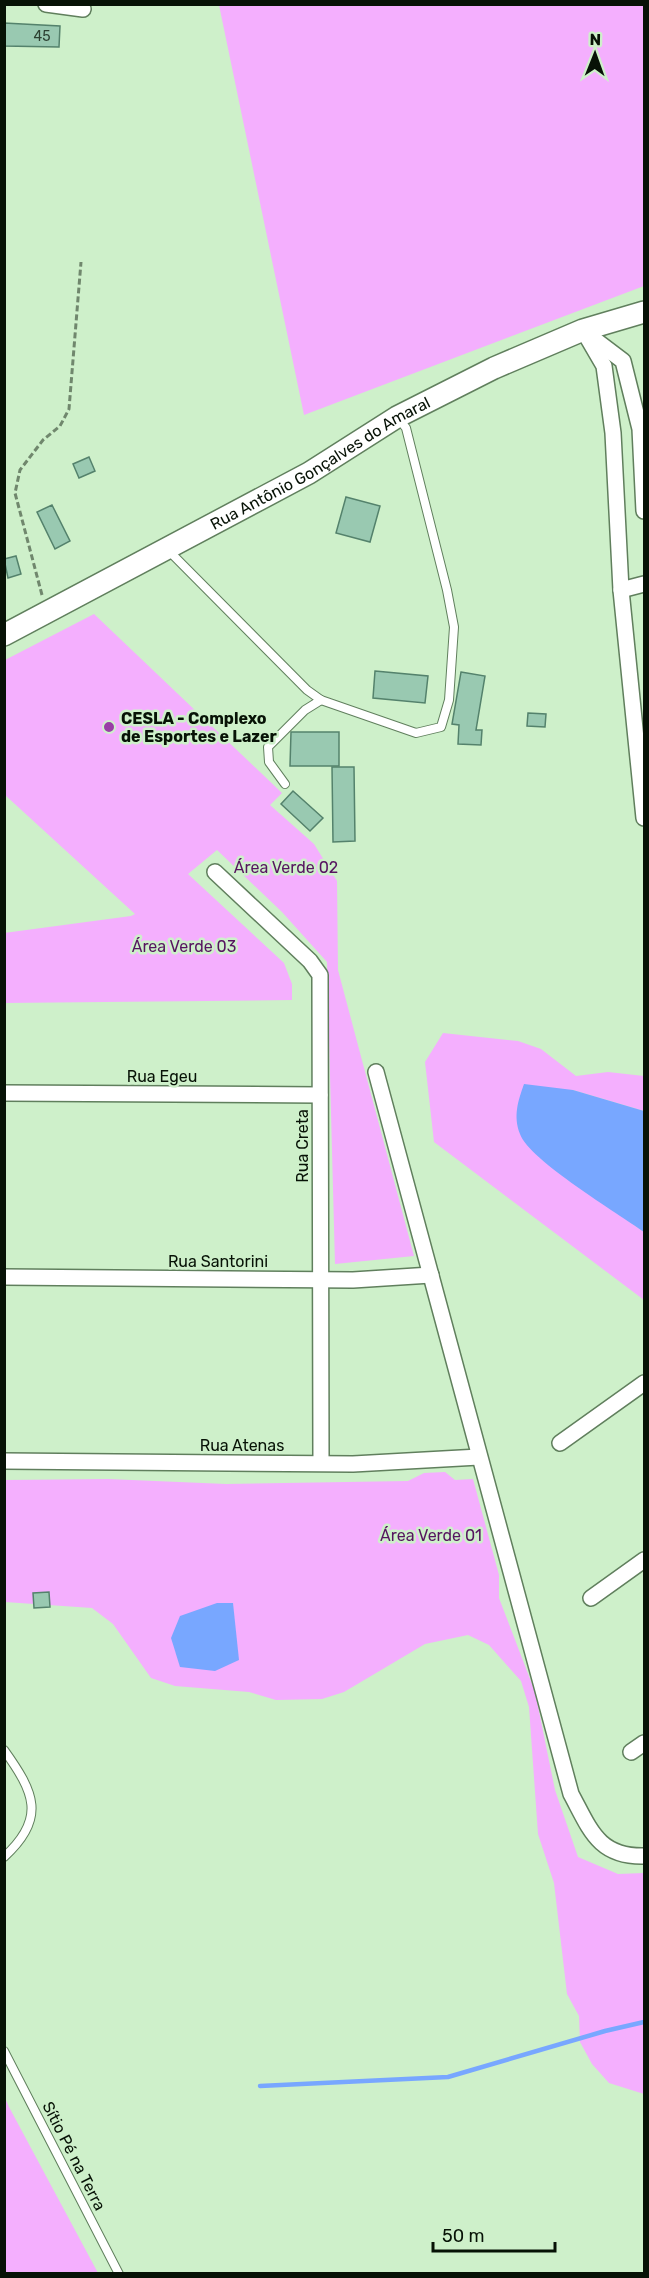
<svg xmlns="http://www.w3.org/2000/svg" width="649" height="2278" font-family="Rubik,sans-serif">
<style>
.green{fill:#f4affe}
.water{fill:#78a7ff}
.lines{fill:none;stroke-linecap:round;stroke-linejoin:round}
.stream{stroke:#78a7ff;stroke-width:4.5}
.building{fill:#99c9b1;stroke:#54826c;stroke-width:1.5}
.lane-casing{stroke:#607f5d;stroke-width:10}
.street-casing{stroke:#607f5d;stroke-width:18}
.secondary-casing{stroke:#607f5d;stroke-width:24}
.path{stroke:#70876d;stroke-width:3;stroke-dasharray:6 3;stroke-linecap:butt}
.lane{stroke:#fff;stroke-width:8}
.street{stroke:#fff;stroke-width:15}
.secondary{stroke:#fff;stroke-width:21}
.poi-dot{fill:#993da6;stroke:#cef0ca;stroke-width:2}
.labels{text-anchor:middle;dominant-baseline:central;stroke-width:5;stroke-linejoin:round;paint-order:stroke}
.number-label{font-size:14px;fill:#2c4031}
.street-label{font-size:16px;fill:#071206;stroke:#cef0ca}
.poi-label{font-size:16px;font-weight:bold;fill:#071206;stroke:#cef0ca;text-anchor:start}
.park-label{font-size:16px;fill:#56145f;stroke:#cef0ca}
</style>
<rect width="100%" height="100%" fill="#cef0ca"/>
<!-- green -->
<g class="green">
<polygon points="219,5 644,5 644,286 304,415"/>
<polygon points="94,614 282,793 270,805 314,844 337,881 338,970 414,1256 335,1264 327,962 282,912 217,850 188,874 284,963 292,984 292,1000 5,1003 4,933 131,916 135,914 5,795 5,660"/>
<polygon points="443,1033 518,1041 541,1049 576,1076 608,1072 644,1076 644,1111 573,1090 541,1159 644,1232 644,1300 434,1142 425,1062"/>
<polygon points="445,1472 455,1480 473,1479 499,1575 499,1598 535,1692 555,1790 578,1857 618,1874 644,1873 644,2094 609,2083 592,2064 580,2042 579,2016 567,1994 554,1883 538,1834 529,1707 521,1681 489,1645 468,1635 425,1644 344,1692 322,1699 276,1700 249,1692 175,1686 151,1678 113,1624 92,1608 5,1602 4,1480 108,1479 226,1484 408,1481 424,1473"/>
<polygon points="5,2098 9,2107 98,2273 5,2273"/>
</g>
<!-- water -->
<g class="water">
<path d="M 524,1084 L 573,1090 L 644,1111 L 644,1232 C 619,1214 529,1160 520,1134 C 513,1116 518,1101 524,1084 Z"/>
<polygon points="217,1603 233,1603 239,1660 215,1671 180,1667 171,1638 180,1616"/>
</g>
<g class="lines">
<!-- stream -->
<polyline class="stream" points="260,2086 448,2077 605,2031 644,2022"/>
</g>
<!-- building -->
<g class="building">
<polygon points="4,23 60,26 59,47 4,46"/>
<polygon points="89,457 95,471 79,478 73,464"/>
<polygon points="346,497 380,506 370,542 336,533"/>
<polygon points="52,505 70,541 55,549 37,512"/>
<polygon points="16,556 21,574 8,578 4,559"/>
<polygon points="375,671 428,676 425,703 373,698"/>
<polygon points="461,672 485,676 476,730 482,730 481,745 458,744 459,725 452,724"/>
<polygon points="528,713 546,714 545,727 527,726"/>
<polygon points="291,732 339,732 339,766 290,766"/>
<polygon points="332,767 354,767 355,841 333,842"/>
<polygon points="293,791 323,818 310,831 281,804"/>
<polygon points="49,1592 50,1607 34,1608 33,1593"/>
</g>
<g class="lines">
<!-- lane casing -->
<g class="lane-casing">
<g id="lane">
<polyline points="169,551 307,690 321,700 416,733 441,727 449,700 454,627 447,590 406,428 399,419"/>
<polyline points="285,784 269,762 268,747 305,710 321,700"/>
<path d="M 4,1750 C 34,1792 47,1818 4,1857"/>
<polyline points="4,2051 119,2274"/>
</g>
</g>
<!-- street casing -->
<g class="street-casing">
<g id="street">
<polyline points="46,4 83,9"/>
<polyline points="583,330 604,366 613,433 621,590 644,818"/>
<polyline points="590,336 623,361 640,429 644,511"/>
<polyline points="621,590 644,584"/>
<polyline points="215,872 310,961 320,975 321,1463"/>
<path d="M 376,1072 L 571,1794 C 590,1829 598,1857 644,1856"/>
<polyline points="4,1093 320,1095"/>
<polyline points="4,1277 353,1280 431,1275"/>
<polyline points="560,1443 644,1383"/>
<polyline points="4,1461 353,1464 479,1457"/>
<polyline points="591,1598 644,1560"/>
<polyline points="631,1752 644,1743"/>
</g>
</g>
<!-- secondary casing -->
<g class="secondary-casing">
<g id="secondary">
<path id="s1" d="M 4,635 L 309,473 L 397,417 L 494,368 L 583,330 L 644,312"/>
</g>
</g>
<!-- path -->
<polyline class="path" points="42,595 15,493 20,470 43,440 60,426 69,409 81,262"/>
<!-- lane -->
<use href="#lane" class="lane"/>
<!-- street -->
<use href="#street" class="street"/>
<!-- secondary -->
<use href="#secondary" class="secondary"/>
</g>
<!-- markers -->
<circle class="poi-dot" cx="109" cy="727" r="6"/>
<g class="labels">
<!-- number labels -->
<g class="number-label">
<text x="42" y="36">45</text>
</g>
<!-- street labels -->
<g class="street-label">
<text stroke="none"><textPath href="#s1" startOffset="360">Rua Antônio Gonçalves do Amaral</textPath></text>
<text x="162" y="1076">Rua Egeu</text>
<text transform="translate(302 1146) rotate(-90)">Rua Creta</text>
<text x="218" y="1261">Rua Santorini</text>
<text x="242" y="1445">Rua Atenas</text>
<text transform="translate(74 2156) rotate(63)">Sítio Pé na Terra</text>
</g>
<!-- poi labels -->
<g class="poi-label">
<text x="121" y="718">CESLA - Complexo<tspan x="121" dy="18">de Esportes e Lazer</tspan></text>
</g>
<!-- park labels -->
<g class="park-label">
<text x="286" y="867">Área Verde 02</text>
<text x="184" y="946">Área Verde 03</text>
<text x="431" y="1535">Área Verde 01</text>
</g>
</g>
<!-- border -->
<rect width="649" height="2278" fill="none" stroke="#071206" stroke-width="12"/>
<!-- north arrow -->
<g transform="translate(595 54) rotate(1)" stroke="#cef0ca" stroke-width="4.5" paint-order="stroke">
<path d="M0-4.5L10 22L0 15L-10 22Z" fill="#071206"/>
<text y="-9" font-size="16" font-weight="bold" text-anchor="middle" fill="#071206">N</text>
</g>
<!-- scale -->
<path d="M433 2242v9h122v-9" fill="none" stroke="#071206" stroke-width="3"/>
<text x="442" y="2242" font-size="18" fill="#071206" stroke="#cef0ca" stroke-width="4.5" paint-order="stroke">50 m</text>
</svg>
